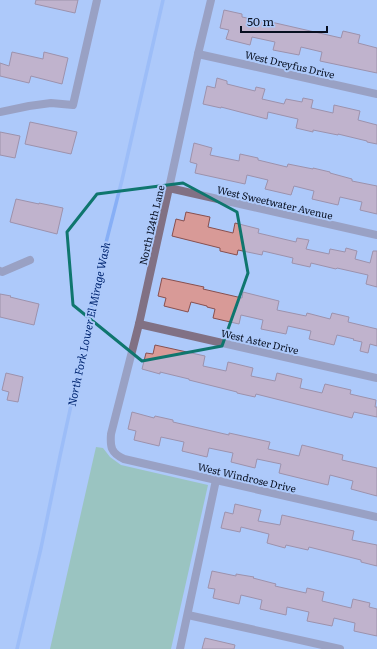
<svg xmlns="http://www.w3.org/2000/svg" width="377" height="649" font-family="Literata,serif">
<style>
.green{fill:#84be7c}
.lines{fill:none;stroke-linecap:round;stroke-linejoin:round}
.stream{stroke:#87aff6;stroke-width:3.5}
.building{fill:#d89a97;stroke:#88504f}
.minor{stroke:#817184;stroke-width:8}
.marked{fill:none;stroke:#0f766e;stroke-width:3;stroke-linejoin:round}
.labels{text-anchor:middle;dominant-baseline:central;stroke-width:4;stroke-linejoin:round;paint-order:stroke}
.street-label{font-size:10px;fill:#070f20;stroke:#adc9fa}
.water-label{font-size:11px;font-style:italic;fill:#012672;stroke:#adc9fa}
</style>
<rect width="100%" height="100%" fill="#adc9fa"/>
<!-- green -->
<polygon class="green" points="96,447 103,448 110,457 121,465 208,485 171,649 50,649"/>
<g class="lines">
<!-- stream -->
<polyline class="stream" points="17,649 41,548 60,456 80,364 98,274 122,180 163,0"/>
</g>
<!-- building -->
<g class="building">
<polygon points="36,0 78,0 75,13 35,4"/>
<polygon points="224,10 242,14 242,17 271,23 271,22 341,38 343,31 360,35 358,43 377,48 377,73 320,61 322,52 301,47 299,55 273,50 275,42 252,37 250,45 226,39 229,30 220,28"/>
<polygon points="12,52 43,59 44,52 68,58 62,84 31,76 29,83 0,76 0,63 9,66"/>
<polygon points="217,78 227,81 227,84 255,91 256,87 265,89 262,99 284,104 286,99 302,102 303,98 313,100 311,108 333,113 334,105 360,111 358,120 377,125 377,144 367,142 367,141 338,134 338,135 313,130 313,132 296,128 298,119 268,112 267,119 221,107 221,108 203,104 207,86 215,88"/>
<polygon points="30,122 77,132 71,154 25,144"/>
<polygon points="0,132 20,136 15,158 0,155"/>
<polygon points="194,143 212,148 210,155 239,161 240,154 258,158 258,160 287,167 288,164 313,169 313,168 330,172 330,173 352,179 352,181 377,186 377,214 360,210 362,202 340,197 338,205 312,199 314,191 294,186 291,195 265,189 268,180 247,175 245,184 195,173 197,164 190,162"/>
<polygon points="16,199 39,204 39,203 63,208 57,234 10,222"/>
<polygon points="186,212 210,217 208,227 233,233 235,223 259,229 258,233 296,242 297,238 309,240 306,249 329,254 330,249 345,252 346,248 357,251 355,259 370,263 373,251 377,251 377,287 366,284 368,275 337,268 336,269 311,263 310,267 292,263 293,258 263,251 262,255 238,250 237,255 220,251 220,248 172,236 176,219 184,221"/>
<polygon points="162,278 204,287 203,289 242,298 243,292 279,301 277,310 306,316 307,313 330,319 332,313 349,317 348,322 377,329 377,346 370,344 368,353 360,351 362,342 353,340 354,339 337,335 334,345 309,339 311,331 288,326 286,334 261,329 263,320 241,315 239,324 213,318 215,309 207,307 207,306 191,302 188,312 164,306 166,298 158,296"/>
<polygon points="0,294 11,296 10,297 39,304 34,325 0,317"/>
<polygon points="155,345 205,356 203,366 226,371 228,362 253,368 251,376 275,381 277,373 302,379 300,388 322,393 325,384 351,390 350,394 376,400 375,407 377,407 377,417 354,412 352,418 256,394 255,397 237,393 237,392 189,380 189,379 160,372 160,374 142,369 146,353 153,354"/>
<polygon points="6,373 23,377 18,402 7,400 9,392 2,390"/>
<polygon points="132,412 154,418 155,416 173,420 173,422 229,435 229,433 270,442 268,449 299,456 302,445 343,455 342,460 377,468 377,496 351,489 353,481 330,475 328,485 279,473 281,464 257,459 255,468 231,462 233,453 209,448 207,457 182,451 184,442 161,437 159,446 134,440 136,431 128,429"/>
<polygon points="235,504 261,510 258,521 280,525 282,515 354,531 352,540 377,545 377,566 361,562 361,560 309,547 308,550 286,545 285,548 267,543 269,534 241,527 240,532 221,528 225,512 233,514"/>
<polygon points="212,571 236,576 236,574 254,577 253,578 276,584 275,586 306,593 307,588 324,592 322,601 351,608 353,599 370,603 369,607 377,609 377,636 354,631 355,623 334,618 332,626 307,621 309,612 287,607 286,615 260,609 262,600 241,595 239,604 213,598 215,589 208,588"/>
<polygon points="205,638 235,645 234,649 202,649"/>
</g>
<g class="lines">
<!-- minor -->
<g class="minor">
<path d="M 211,0 L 198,54 L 169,188 L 139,324 L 111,434 C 110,447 111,453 124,459 L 377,517"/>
<polyline points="198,54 377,94"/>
<polyline points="0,112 29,106 51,103 73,105 97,0"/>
<polyline points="169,188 377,235"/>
<polyline points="0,271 2,272 30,260"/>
<polyline points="139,324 377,378"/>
<polyline points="188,615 340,649"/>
<polyline points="180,649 216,480"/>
</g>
</g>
<!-- marked area -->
<path d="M0 0H377V649H0ZM 183,183 L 237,212 L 248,273 L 222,346 L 142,361 L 73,305 L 67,232 L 97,194 Z" fill="#adc9fa" fill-opacity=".55" fill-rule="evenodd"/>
<path class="marked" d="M 183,183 L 237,212 L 248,273 L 222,346 L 142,361 L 73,305 L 67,232 L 97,194 Z"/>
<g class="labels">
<!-- street labels -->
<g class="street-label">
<text transform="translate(290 64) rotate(13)">West Dreyfus Drive</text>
<text transform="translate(275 202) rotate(13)">West Sweetwater Avenue</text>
<text transform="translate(151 225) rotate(-77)">North 124th Lane</text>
<text transform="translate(260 341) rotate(13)">West Aster Drive</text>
<text transform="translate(247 477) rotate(13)">West Windrose Drive</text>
</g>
<!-- water labels -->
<g class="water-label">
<text transform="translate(88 324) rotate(-78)">North Fork Lower El Mirage Wash</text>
</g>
</g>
<!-- scale -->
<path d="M241 26v6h86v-6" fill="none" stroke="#070f20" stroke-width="2"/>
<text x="247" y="26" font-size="12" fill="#070f20" stroke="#adc9fa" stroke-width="3" paint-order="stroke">50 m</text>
</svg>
